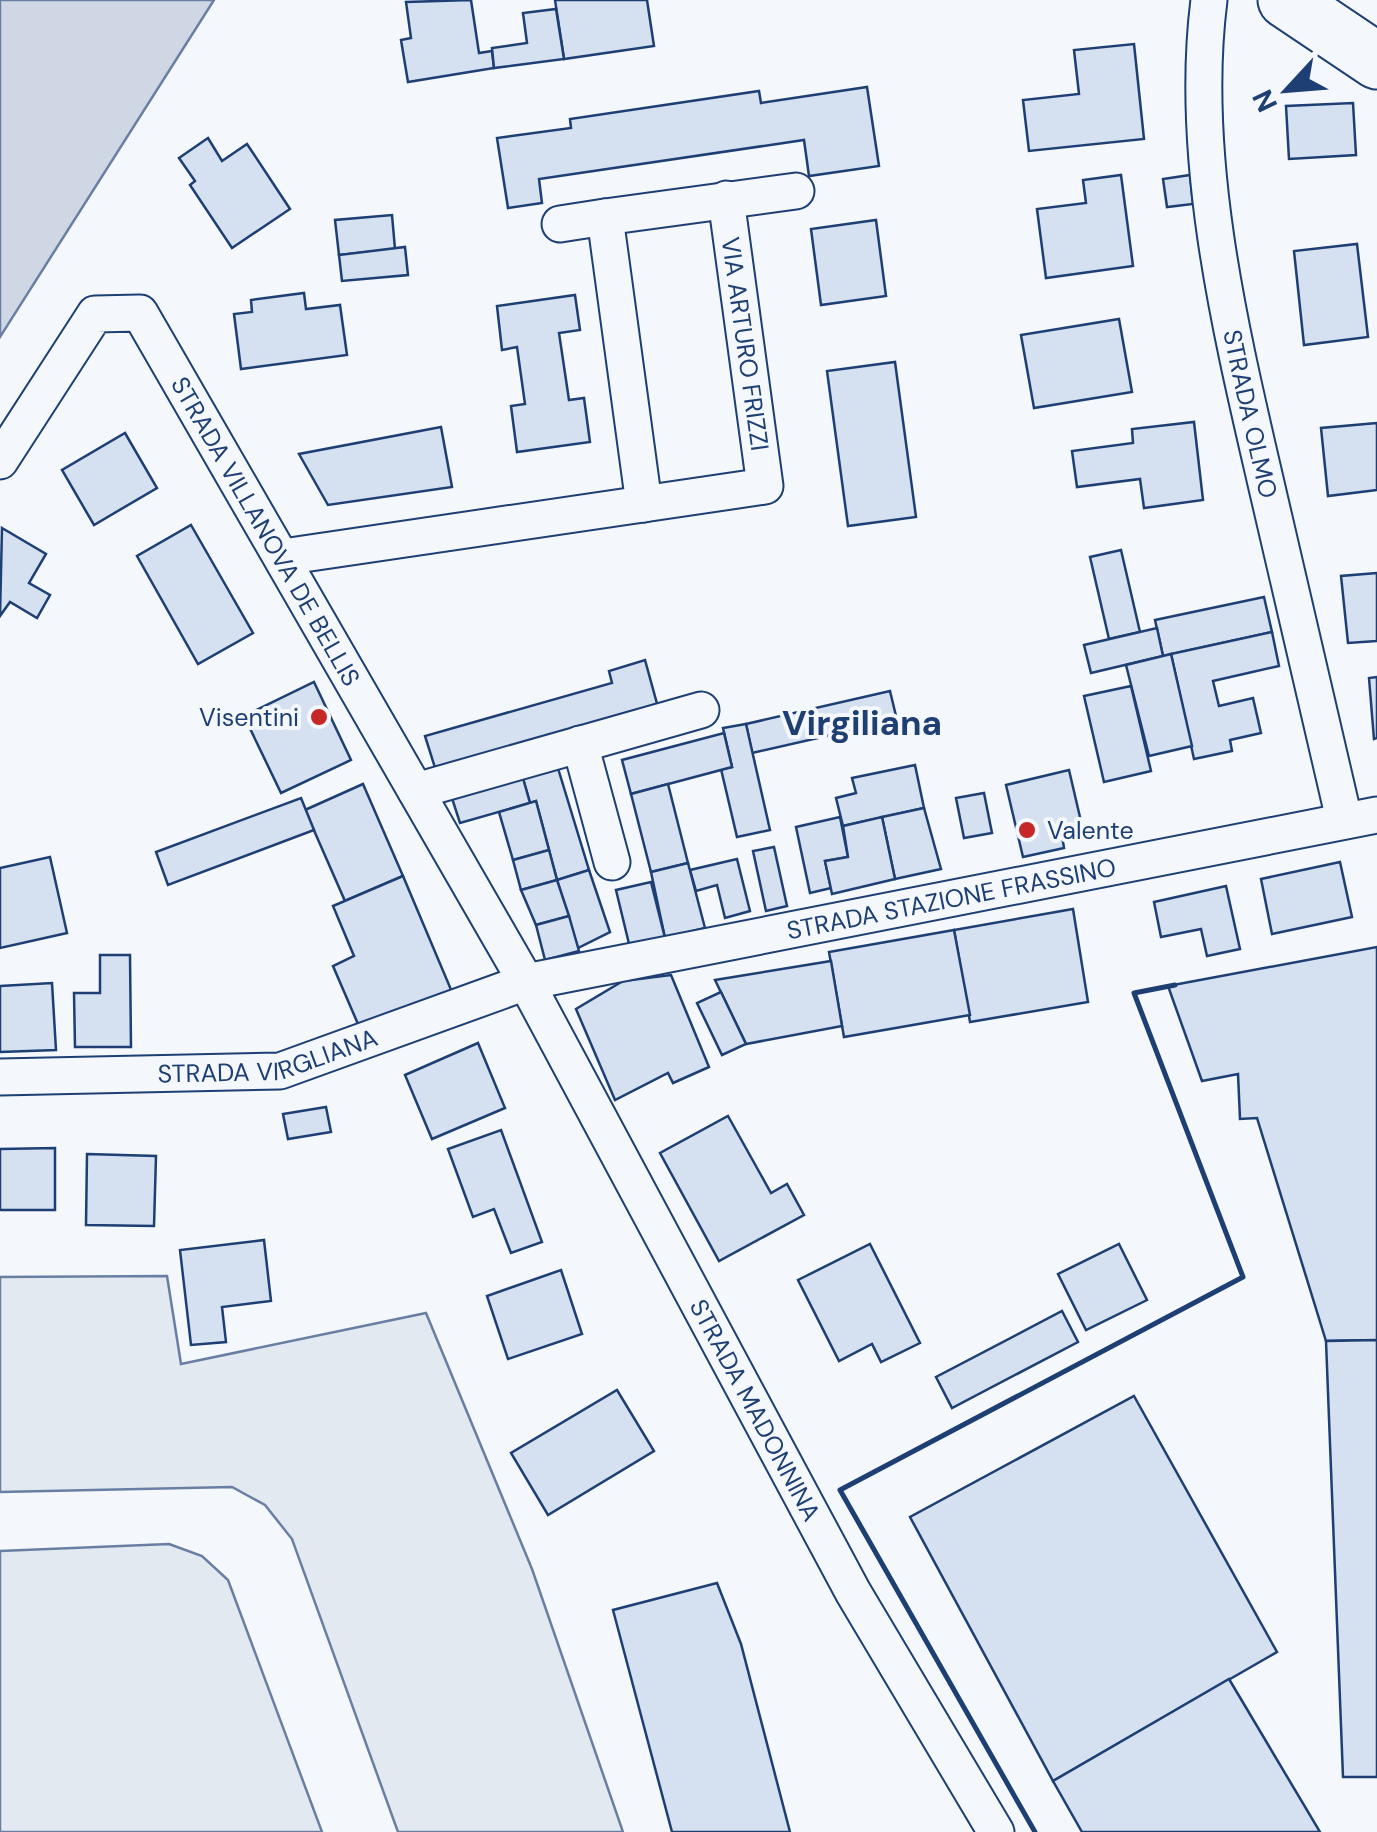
<svg xmlns="http://www.w3.org/2000/svg" width="1377" height="1832" font-family="'DM Sans',sans-serif">
<style>
.green{fill:#e3e9f0;stroke:#687fa3;stroke-width:2.5}
.water{fill:#cfd7e4;stroke:#687fa3;stroke-width:2.5}
.building{fill:#d5e0f0;stroke:#1d3f73;stroke-width:2.5}
.lines{fill:none;stroke-linecap:round;stroke-linejoin:round}
.minor-casing{stroke:#1d3f73;stroke-width:39}
.primary-casing{stroke:#1d3f73;stroke-width:59}
.minor{stroke:#f4f7fb;stroke-width:35}
.primary{stroke:#f4f7fb;stroke-width:55}
.wall{stroke:#1d3f73;stroke-width:5}
.poi-dot{fill:#c62828;stroke:#f4f7fb;stroke-width:4}
.labels{text-anchor:middle;dominant-baseline:central;stroke-width:8;stroke-linejoin:round;paint-order:stroke}
.street-label{font-size:25px;fill:#1d3f73;stroke:#f4f7fb}
.poi-label{font-size:25px;fill:#1d3f73;stroke:#f4f7fb;text-anchor:end}
.district-label{font-size:35px;font-weight:bold;fill:#1d3f73;stroke:#f4f7fb}
</style>
<rect width="100%" height="100%" fill="#f4f7fb"/>
<!-- green -->
<g class="green">
<polygon points="167,1276 181,1364 426,1313 532,1569 623,1832 398,1832 292,1539 265,1505 232,1487 0,1492 0,1277"/>
<polygon points="169,1544 202,1556 228,1580 322,1832 0,1832 0,1551"/>
</g>
<!-- water -->
<polygon class="water" points="0,0 214,0 0,337"/>
<!-- building -->
<g class="building">
<polygon points="471,0 479,53 492,51 494,68 408,82 401,40 411,38 406,2"/>
<polygon points="555,0 647,0 654,46 564,59"/>
<polygon points="556,9 564,59 494,68 492,48 527,43 523,13"/>
<polygon points="1134,44 1144,139 1029,151 1023,100 1079,94 1074,50"/>
<polygon points="867,87 879,166 809,176 804,140 539,179 542,203 508,208 497,138 571,128 570,119 759,91 761,103"/>
<polygon points="1353,103 1356,155 1289,159 1286,106"/>
<polygon points="208,138 222,161 247,144 290,209 232,248 190,185 195,181 179,158"/>
<polygon points="1121,175 1133,266 1046,278 1037,209 1086,203 1083,180"/>
<polygon points="1190,175 1193,204 1167,207 1163,179"/>
<polygon points="392,215 395,249 339,255 335,220"/>
<polygon points="876,220 886,296 821,305 811,229"/>
<polygon points="1357,244 1368,337 1304,345 1294,251"/>
<polygon points="405,247 408,275 342,281 339,255"/>
<polygon points="304,293 306,309 340,305 347,355 241,369 234,314 252,312 251,300"/>
<polygon points="575,295 580,330 559,333 569,400 584,398 590,442 517,452 511,406 525,404 517,347 502,350 497,306"/>
<polygon points="1119,319 1132,392 1034,408 1021,335"/>
<polygon points="895,362 916,517 848,526 827,371"/>
<polygon points="1194,422 1203,500 1144,508 1140,479 1077,487 1072,451 1133,443 1132,429"/>
<polygon points="1377,423 1377,490 1328,496 1321,428"/>
<polygon points="441,427 452,487 328,505 299,454"/>
<polygon points="125,433 157,488 94,525 62,470"/>
<polygon points="191,525 253,633 198,664 137,556"/>
<polygon points="2,528 46,554 29,583 50,595 37,618 10,602 0,616"/>
<polygon points="1121,550 1140,632 1109,639 1090,557"/>
<polygon points="1377,573 1377,641 1348,643 1341,576"/>
<polygon points="1264,597 1272,632 1163,656 1155,620"/>
<polygon points="1157,628 1163,656 1091,673 1084,645"/>
<polygon points="1272,632 1279,666 1213,681 1219,706 1253,698 1261,733 1230,740 1232,751 1194,759 1171,654"/>
<polygon points="1171,654 1192,746 1149,756 1126,665"/>
<polygon points="645,660 659,711 437,774 425,736 612,683 609,671"/>
<polygon points="1377,677 1377,738 1374,739 1369,678"/>
<polygon points="314,682 351,760 281,793 244,716"/>
<polygon points="1131,686 1151,771 1104,782 1084,696"/>
<polygon points="890,691 897,720 752,753 746,724"/>
<polygon points="746,724 770,830 737,837 721,769 732,767 723,728"/>
<polygon points="724,733 732,767 631,794 622,760"/>
<polygon points="557,765 589,870 557,880 536,801 530,803 523,779"/>
<polygon points="915,765 924,808 843,826 836,798 856,793 852,778"/>
<polygon points="1069,770 1083,830 1062,835 1064,848 1023,857 1006,785"/>
<polygon points="521,771 530,803 460,823 450,792"/>
<polygon points="363,784 403,876 345,901 305,810"/>
<polygon points="668,784 688,863 651,872 631,794"/>
<polygon points="984,793 992,833 964,838 956,798"/>
<polygon points="301,798 314,830 168,885 156,852"/>
<polygon points="536,801 549,850 513,860 499,812"/>
<polygon points="924,808 941,869 895,879 882,817"/>
<polygon points="840,817 848,857 825,861 831,888 810,893 796,827"/>
<polygon points="882,817 895,879 832,894 825,861 848,857 843,826"/>
<polygon points="774,847 787,906 766,911 753,851"/>
<polygon points="549,850 557,880 521,890 513,860"/>
<polygon points="50,857 67,933 0,948 0,868"/>
<polygon points="737,859 750,911 725,918 717,885 696,891 690,870"/>
<polygon points="1340,862 1352,917 1272,934 1261,879"/>
<polygon points="688,863 705,928 665,938 651,872"/>
<polygon points="589,870 610,932 578,948 557,880"/>
<polygon points="403,876 452,992 361,1031 333,966 354,956 333,906"/>
<polygon points="557,880 569,916 536,925 521,890"/>
<polygon points="651,882 665,938 630,948 616,890"/>
<polygon points="1226,886 1240,949 1207,956 1201,929 1161,937 1154,902"/>
<polygon points="1073,909 1088,1002 970,1022 954,930"/>
<polygon points="569,916 579,951 545,960 536,925"/>
<polygon points="954,930 970,1015 844,1037 829,952"/>
<polygon points="1377,947 1377,1340 1326,1341 1257,1118 1240,1119 1238,1074 1202,1081 1168,986"/>
<polygon points="100,955 130,955 131,1047 75,1047 74,993 100,993"/>
<polygon points="831,961 842,1026 746,1044 715,980"/>
<polygon points="671,975 709,1067 673,1083 668,1073 615,1100 576,1009 623,981"/>
<polygon points="52,983 56,1050 0,1052 0,986"/>
<polygon points="721,992 746,1044 722,1055 697,1003"/>
<polygon points="478,1043 505,1108 432,1139 405,1075"/>
<polygon points="326,1107 331,1132 288,1139 283,1114"/>
<polygon points="728,1116 771,1193 787,1184 804,1215 719,1261 660,1153"/>
<polygon points="501,1130 542,1242 511,1253 494,1209 473,1217 448,1149"/>
<polygon points="55,1148 55,1210 0,1210 0,1149"/>
<polygon points="87,1154 156,1156 154,1226 86,1225"/>
<polygon points="264,1240 271,1301 222,1307 226,1342 191,1345 180,1250"/>
<polygon points="870,1244 920,1343 881,1362 872,1344 839,1361 798,1280"/>
<polygon points="1119,1244 1147,1300 1086,1330 1058,1274"/>
<polygon points="561,1270 582,1334 508,1359 487,1296"/>
<polygon points="1062,1311 1078,1342 952,1408 936,1377"/>
<polygon points="1377,1340 1377,1777 1343,1777 1326,1341"/>
<polygon points="617,1390 654,1451 548,1515 511,1453"/>
<polygon points="1134,1396 1277,1652 1053,1781 910,1517"/>
<polygon points="717,1583 741,1644 790,1832 672,1832 613,1610"/>
<polygon points="1229,1679 1320,1832 1082,1832 1053,1781"/>
</g>
<g class="lines">
<!-- minor casing -->
<g class="minor-casing">
<g id="minor">
<path id="s1" d="M 1209,0 C 1189,156 1230,328 1265,479 C 1291,593 1318,706 1344,819"/>
<polyline points="560,224 605,217"/>
<path id="s2" d="M 0,461 L 95,314 L 140,313 L 526,982 L 853,1592 L 996,1832"/>
<polyline points="644,504 605,217 796,191"/>
<polyline points="283,557 765,486 726,199"/>
<polyline points="580,744 612,862"/>
<polyline points="416,791 701,710"/>
<path id="s3" d="M 0,1077 L 280,1071 L 526,982 L 1377,815"/>
</g>
</g>
<!-- primary casing -->
<g class="primary-casing">
<polyline id="primary" points="1286,0 1377,61"/>
</g>
<!-- minor -->
<use href="#minor" class="minor"/>
<!-- primary -->
<use href="#primary" class="primary"/>
<!-- wall -->
<polyline class="wall" points="1035,1832 840,1490 1243,1277 1134,993 1175,985"/>
</g>
<!-- markers -->
<g class="poi-dot">
<circle cx="319" cy="717" r="10"/>
<circle cx="1027" cy="830" r="10"/>
</g>
<g class="labels">
<!-- street labels -->
<g class="street-label">
<text transform="translate(745 344) rotate(82)">VIA ARTURO FRIZZI</text>
<text stroke="none"><textPath href="#s1" startOffset="418">STRADA OLMO</textPath></text>
<text stroke="none"><textPath href="#s2" startOffset="472">STRADA VILLANOVA DE BELLIS</textPath></text>
<text stroke="none"><textPath href="#s3" startOffset="975">STRADA STAZIONE FRASSINO</textPath></text>
<text stroke="none"><textPath href="#s3" startOffset="270">STRADA VIRGLIANA</textPath></text>
<text stroke="none"><textPath href="#s2" startOffset="1478">STRADA MADONNINA</textPath></text>
</g>
<!-- poi labels -->
<g class="poi-label">
<text x="299" y="717">Visentini</text>
<text x="1047" y="830" text-anchor="start">Valente</text>
</g>
<!-- district labels -->
<g class="district-label">
<text x="862" y="723">Virgiliana</text>
</g>
</g>
<!-- north arrow -->
<g transform="translate(1287 90) rotate(244)" stroke="#f4f7fb" stroke-width="8" paint-order="stroke">
<path d="M0-8L18 38L0 25L-18 38Z" fill="#1d3f73"/>
<text y="-15" font-size="28" font-weight="bold" text-anchor="middle" fill="#1d3f73">N</text>
</g>
</svg>
